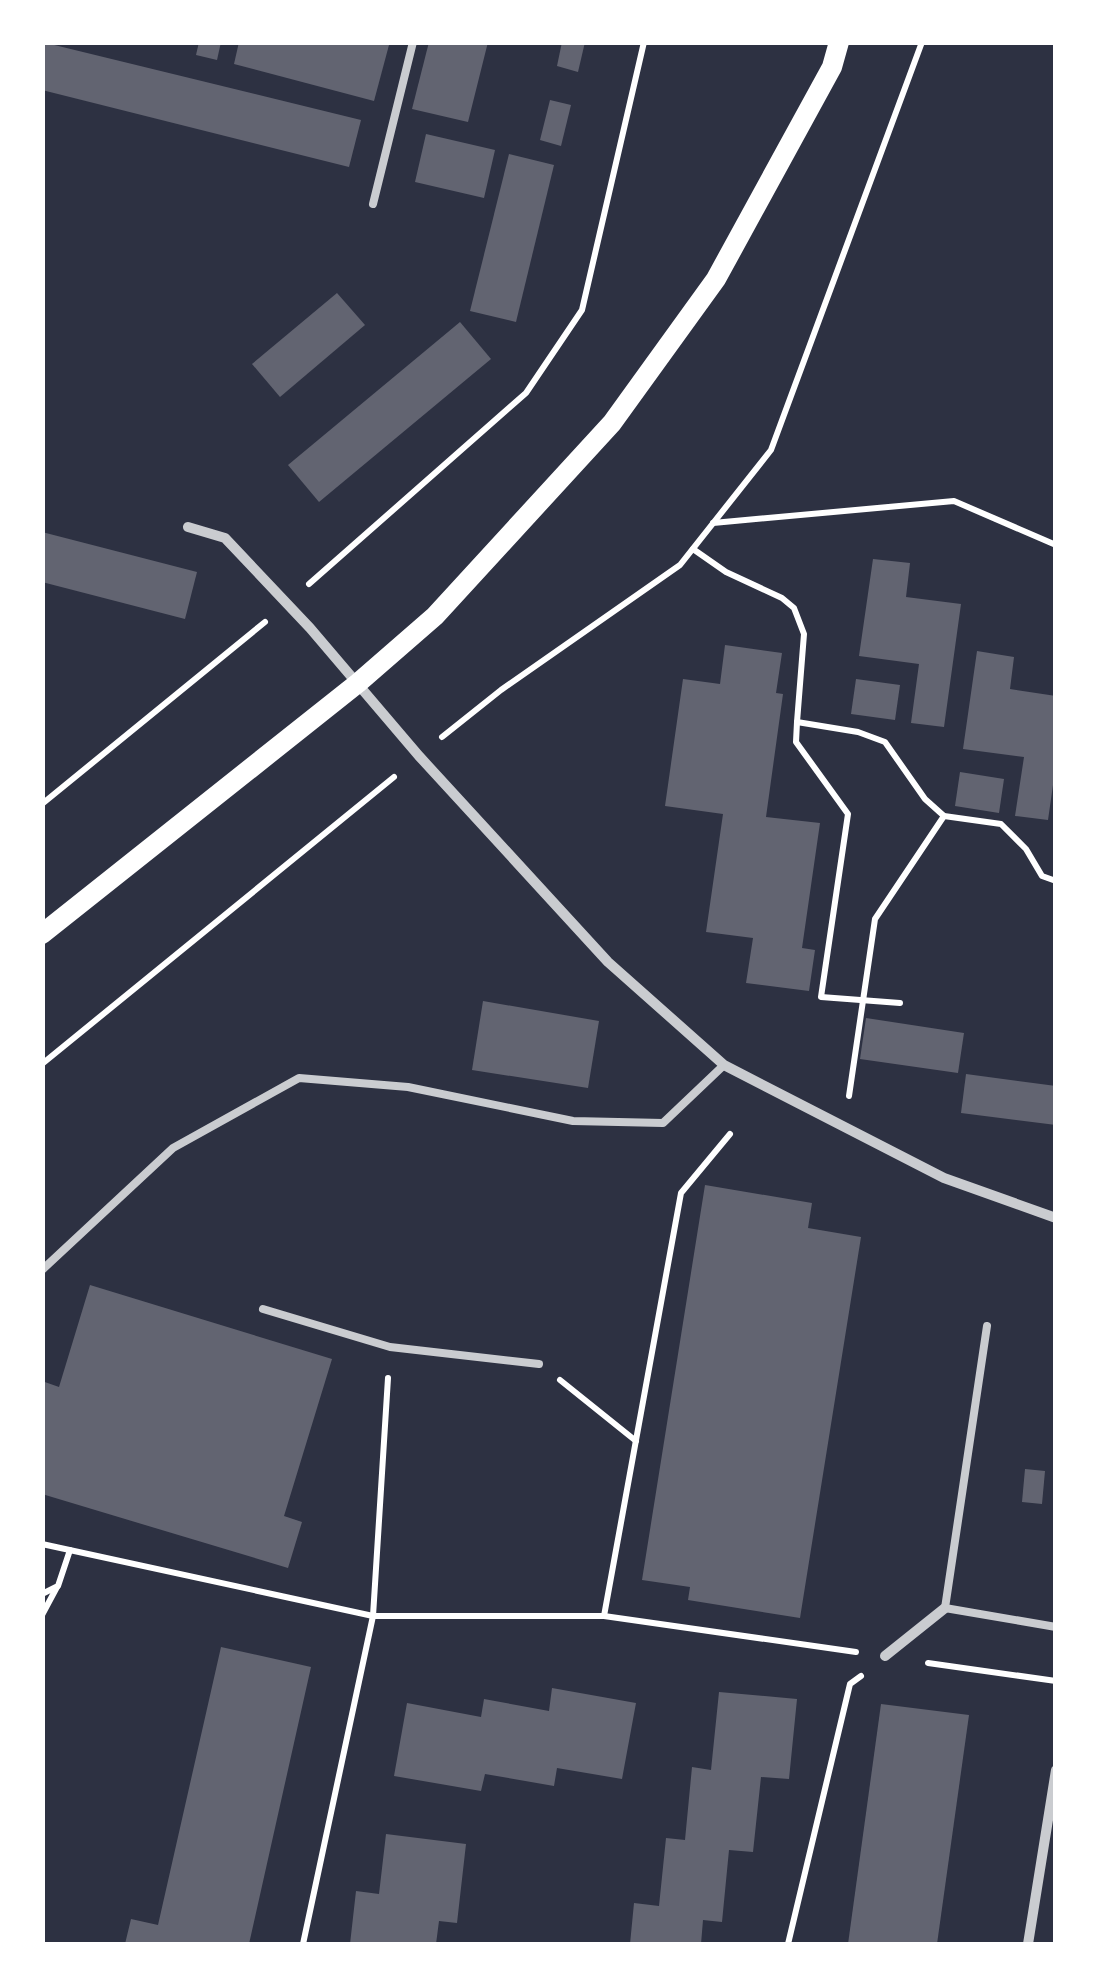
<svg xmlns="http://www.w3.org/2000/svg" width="1098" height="1987" font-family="'Golos Text',sans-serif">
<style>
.building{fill:#626471}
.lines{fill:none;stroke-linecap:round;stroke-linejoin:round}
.path{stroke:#fff;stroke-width:6}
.service{stroke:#caccd0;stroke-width:8}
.minor{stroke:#caccd0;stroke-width:10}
.secondary{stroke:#fff;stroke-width:20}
</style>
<rect width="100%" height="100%" fill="#2d3142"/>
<!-- building -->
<g class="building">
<polygon points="42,42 361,120 349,167 42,90"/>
<polygon points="199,42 221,42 217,60 196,55"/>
<polygon points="239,42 380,42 389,45 374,101 234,64"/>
<polygon points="429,42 488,42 468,122 412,109"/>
<polygon points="562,42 585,42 578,72 557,66"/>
<polygon points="550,100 571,105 561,146 540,140"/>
<polygon points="426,134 495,150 484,198 415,182"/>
<polygon points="509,154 554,165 516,322 470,311"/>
<polygon points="337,293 365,325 280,397 252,364"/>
<polygon points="460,322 491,359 319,502 288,465"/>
<polygon points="42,532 197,572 185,619 42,582"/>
<polygon points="873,559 910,563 906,597 961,604 944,727 911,723 919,664 859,656"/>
<polygon points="725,645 782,653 776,693 783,694 766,817 820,823 802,948 815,950 809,991 746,983 753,938 706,932 723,814 665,806 683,679 720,684"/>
<polygon points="977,651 1014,657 1010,689 1056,696 1056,764 1048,820 1015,816 1024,757 963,749"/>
<polygon points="856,679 900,685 895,720 851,714"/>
<polygon points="960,772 1004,779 999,813 955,806"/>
<polygon points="483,1001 599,1021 588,1088 472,1070"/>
<polygon points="866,1018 964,1033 958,1073 860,1059"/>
<polygon points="966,1074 1056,1086 1056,1125 961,1113"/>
<polygon points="705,1185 812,1203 808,1228 861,1237 800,1618 688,1600 690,1587 642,1580"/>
<polygon points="90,1285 332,1359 284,1516 302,1522 288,1568 42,1494 42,1381 59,1387"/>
<polygon points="1025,1469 1045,1471 1042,1504 1022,1502"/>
<polygon points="221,1647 311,1667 249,1944 125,1944 131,1919 158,1925"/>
<polygon points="552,1688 636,1703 622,1779 557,1768 554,1786 485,1774 481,1791 394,1776 407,1703 481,1717 484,1699 549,1711"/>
<polygon points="719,1692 797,1699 789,1779 761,1777 753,1852 729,1850 722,1922 703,1920 701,1944 630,1944 634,1903 659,1906 666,1838 685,1840 692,1767 711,1770"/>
<polygon points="881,1704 969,1715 937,1944 848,1944"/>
<polygon points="386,1834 466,1844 457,1923 439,1921 436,1944 350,1944 356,1891 379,1894"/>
</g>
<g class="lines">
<!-- path -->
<g class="path">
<polyline points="713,523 954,501 1056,545"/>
<polyline points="693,549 726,572 782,598 794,608 804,634 797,722 858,732 885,742 925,799 944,816 1001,824 1026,849 1042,876 1056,881"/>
<polyline points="309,584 526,393 582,310 644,42"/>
<polyline points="797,722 796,742 848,814 821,997 900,1003"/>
<polyline points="442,737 501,690 680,565 771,450 922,42"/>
<polyline points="42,804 265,622"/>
<polyline points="42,1064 394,777"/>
<polyline points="849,1096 875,919 944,816"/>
<polyline points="560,1380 636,1441"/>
<polyline points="42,1544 373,1616 604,1616 856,1652"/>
<polyline points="42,1594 58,1586 70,1550"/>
<polyline points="42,1615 57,1587"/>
<polyline points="604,1616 681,1193 730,1134"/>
<polyline points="928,1663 1056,1681"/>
<polyline points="303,1944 373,1616 388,1378"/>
<polyline points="788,1944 850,1684 861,1676"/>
</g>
<!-- service -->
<g class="service">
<polyline points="373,204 413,42"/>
<polyline points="42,1270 173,1148 299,1078 408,1087 573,1121 663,1123 724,1065"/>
<polyline points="263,1309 390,1347 539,1364"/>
<polyline points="987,1326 945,1608 1056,1627"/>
</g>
<!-- minor -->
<g class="minor">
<polyline points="188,527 225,538 310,628 419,756 608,962 724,1065 944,1178 1056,1218"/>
<polyline points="885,1656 945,1608"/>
<polyline points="1028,1944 1056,1770"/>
</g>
<!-- secondary -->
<polyline class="secondary" points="42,934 358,683 435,616 612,423 716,279 832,67 839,42"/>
</g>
<!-- border -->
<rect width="1098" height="1987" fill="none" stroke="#ffffff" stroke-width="90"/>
</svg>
